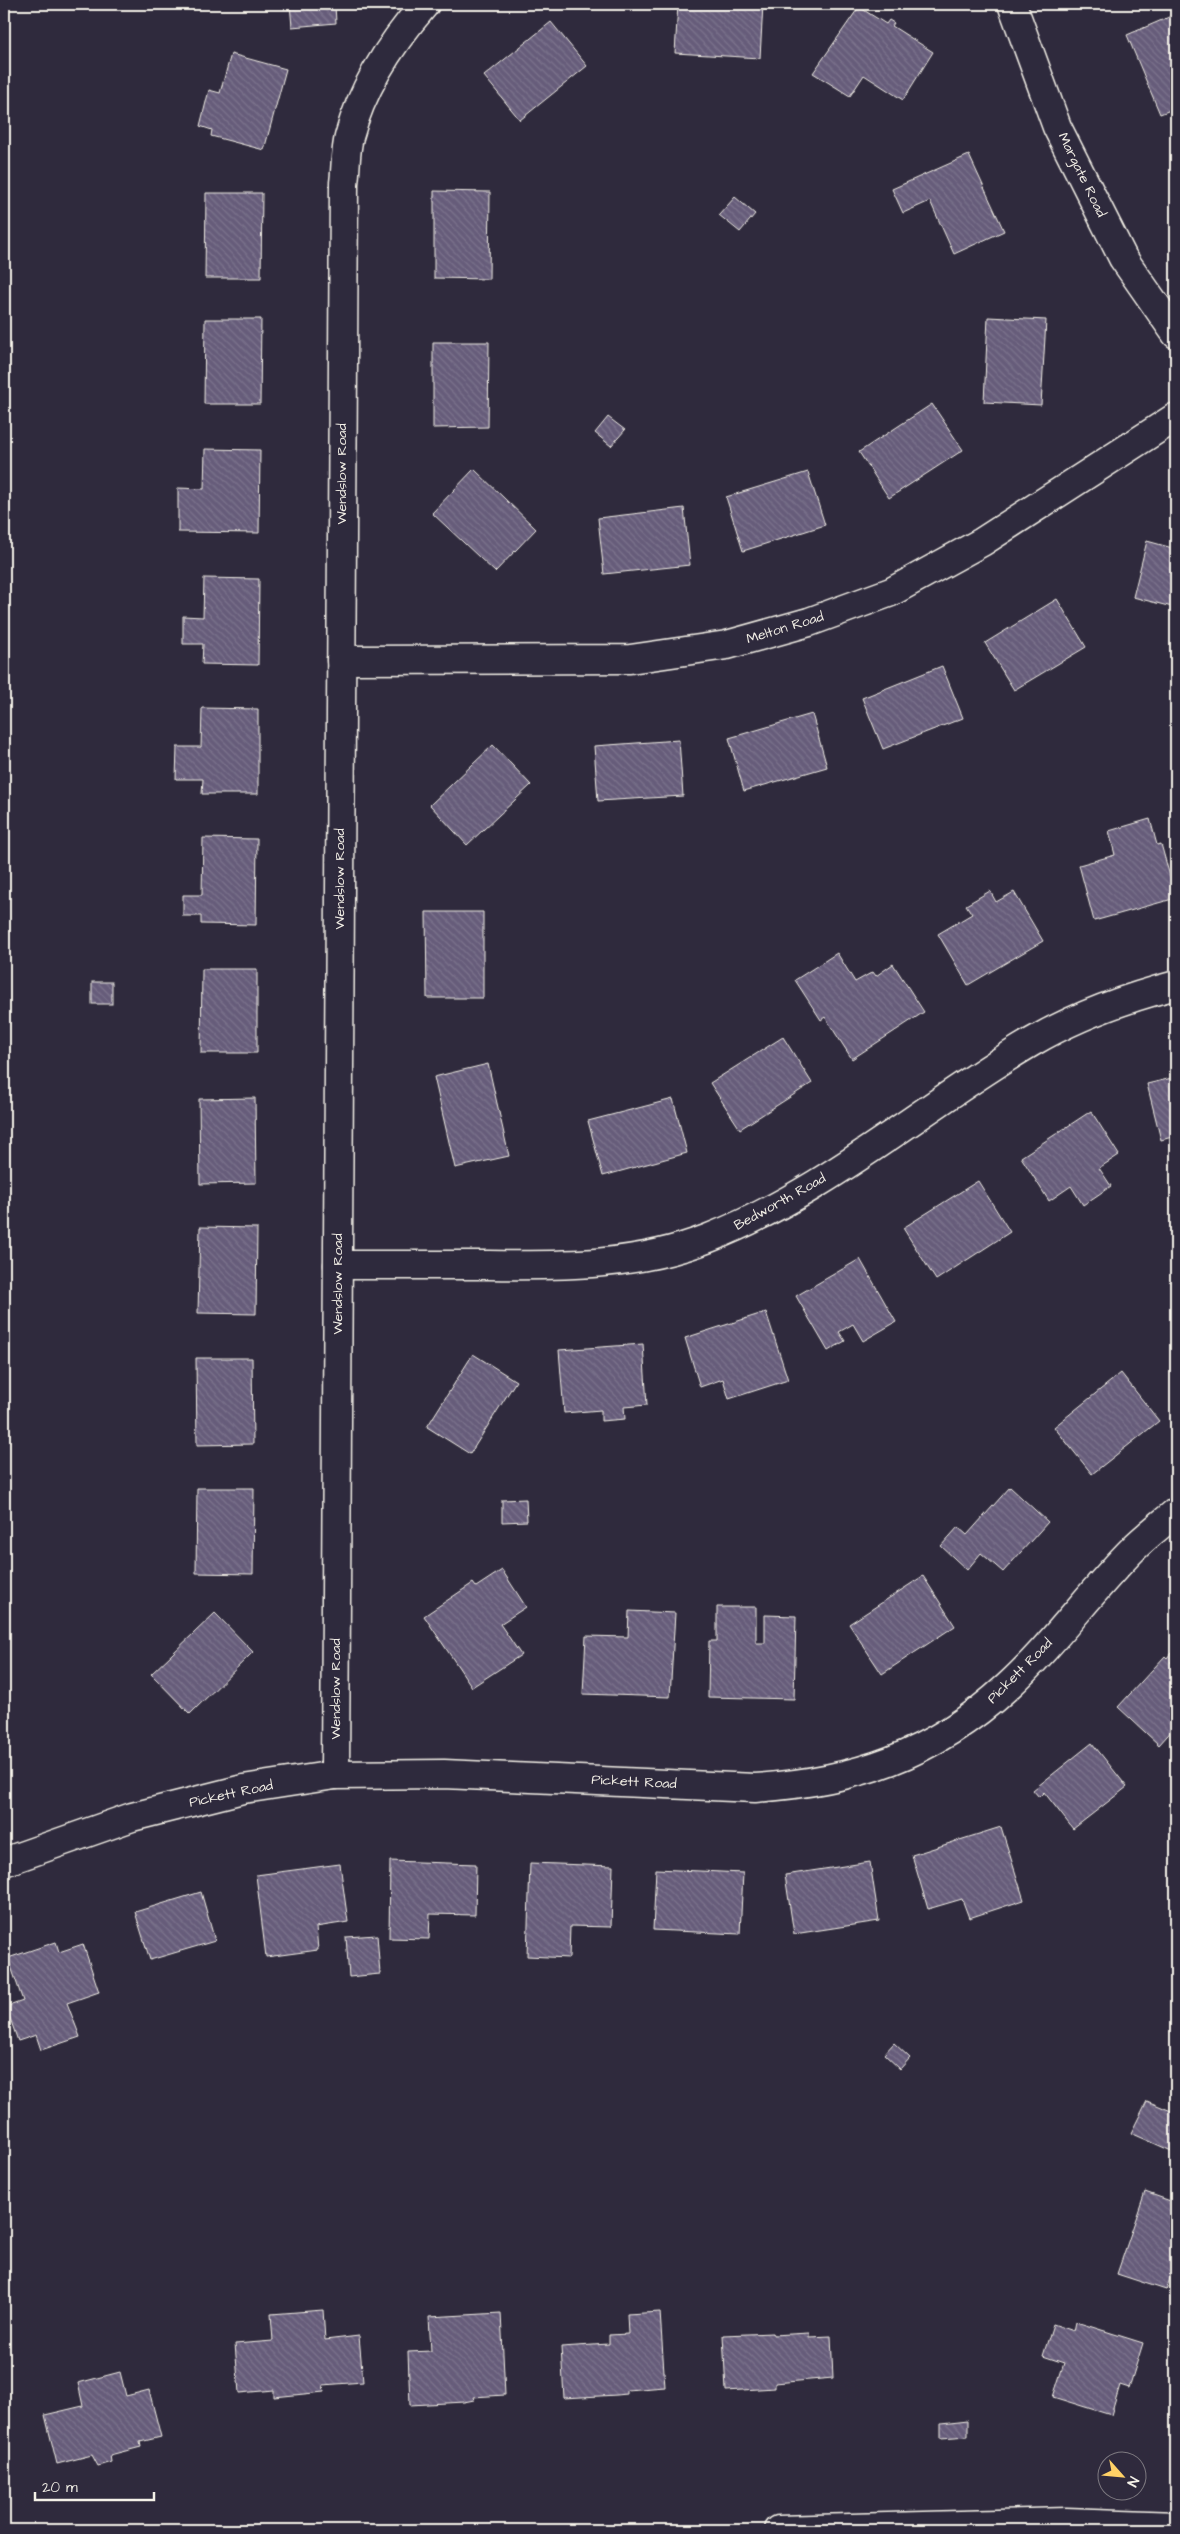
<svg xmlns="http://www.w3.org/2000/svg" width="1180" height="2534" font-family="'Architects Daughter',sans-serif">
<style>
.building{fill:url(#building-back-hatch);stroke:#f4f1e8}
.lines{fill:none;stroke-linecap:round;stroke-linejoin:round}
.minor-casing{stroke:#f4f1e8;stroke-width:31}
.minor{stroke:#2f2a3d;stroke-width:28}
.labels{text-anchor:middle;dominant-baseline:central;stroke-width:4;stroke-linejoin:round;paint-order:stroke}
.street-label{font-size:14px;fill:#f4f1e8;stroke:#2f2a3d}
</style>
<defs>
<pattern id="building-back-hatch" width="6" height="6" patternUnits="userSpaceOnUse" patternTransform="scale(1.25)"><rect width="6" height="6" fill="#665c7a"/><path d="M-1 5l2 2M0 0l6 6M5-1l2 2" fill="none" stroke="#7c748d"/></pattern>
</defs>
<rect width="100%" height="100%" fill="#2f2a3d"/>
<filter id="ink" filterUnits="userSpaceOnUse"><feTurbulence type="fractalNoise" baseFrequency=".02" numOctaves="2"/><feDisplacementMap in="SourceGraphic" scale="10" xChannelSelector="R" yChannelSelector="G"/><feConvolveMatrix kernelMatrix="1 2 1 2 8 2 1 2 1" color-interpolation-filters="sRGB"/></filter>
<g filter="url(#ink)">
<!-- building -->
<g class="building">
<polygon points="290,4 335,4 336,23 292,27"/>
<polygon points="678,4 763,4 760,58 675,53"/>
<polygon points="859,7 886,24 889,20 894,23 892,26 933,52 903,100 864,75 850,96 813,73"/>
<polygon points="1176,14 1176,108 1160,114 1127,35"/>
<polygon points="551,22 587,66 520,120 484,76"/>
<polygon points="231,54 286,69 264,150 211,136 212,130 200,126 209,90 220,93"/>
<polygon points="969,155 1004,231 954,254 930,201 903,213 892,189"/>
<polygon points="434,191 490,192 489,279 434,278"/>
<polygon points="206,193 262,193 261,278 205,278"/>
<polygon points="735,197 755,214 740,232 719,215"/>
<polygon points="988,317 1046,320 1041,405 984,402"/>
<polygon points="205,319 261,319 260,404 204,404"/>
<polygon points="433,342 489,342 488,427 433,428"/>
<polygon points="932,404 963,450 889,498 859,452"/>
<polygon points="608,417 625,430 611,446 595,433"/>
<polygon points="205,449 260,450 259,533 178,532 178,488 204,489"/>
<polygon points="474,469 536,529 495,572 432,513"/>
<polygon points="808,472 825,525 743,551 726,497"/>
<polygon points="684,508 690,565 604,574 598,518"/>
<polygon points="1147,541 1176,549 1176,608 1133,597"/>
<polygon points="204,578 259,579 258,665 202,664 203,644 183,644 183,616 203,617"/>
<polygon points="1057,599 1086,647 1014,690 985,643"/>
<polygon points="942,666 963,718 883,749 862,698"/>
<polygon points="202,708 258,709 258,794 202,794 203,779 176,779 177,747 201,747"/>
<polygon points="812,714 827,767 744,791 729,738"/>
<polygon points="679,740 683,796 598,801 594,746"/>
<polygon points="493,745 531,785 467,845 430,805"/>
<polygon points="1150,819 1157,845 1161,844 1176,898 1094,921 1079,865 1115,855 1109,831"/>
<polygon points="203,838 257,839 256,925 201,924 201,916 183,916 183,895 202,895"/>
<polygon points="990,891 996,902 1014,892 1043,941 968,985 938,934 972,914 966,905"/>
<polygon points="426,912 483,912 483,998 427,998"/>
<polygon points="837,953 855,982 873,972 876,976 893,964 924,1012 852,1059 825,1017 821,1020 795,980"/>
<polygon points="202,969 257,969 257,1053 201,1053"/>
<rect x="92" y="982" width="20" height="22"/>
<polygon points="783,1037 812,1083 740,1129 710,1083"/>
<polygon points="488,1064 509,1156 455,1168 434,1077"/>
<polygon points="1176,1077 1176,1136 1161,1140 1147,1084"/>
<polygon points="255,1098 256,1183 200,1184 199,1099"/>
<polygon points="673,1099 687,1153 603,1176 588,1121"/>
<polygon points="1091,1111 1119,1155 1099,1168 1111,1186 1083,1205 1071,1186 1049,1201 1021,1157"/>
<polygon points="978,1181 1010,1232 936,1280 903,1228"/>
<polygon points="200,1227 257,1228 256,1314 198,1313"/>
<polygon points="860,1259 896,1322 863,1341 853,1324 839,1332 845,1341 828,1351 796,1296"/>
<polygon points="766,1312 788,1380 729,1399 723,1379 700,1387 685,1338"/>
<polygon points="643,1344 647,1405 624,1407 625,1419 601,1421 601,1410 564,1413 559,1350"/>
<polygon points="473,1354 516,1381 470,1454 427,1427"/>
<polygon points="196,1358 252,1358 253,1444 197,1445"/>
<polygon points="1121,1373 1159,1421 1092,1474 1054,1427"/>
<polygon points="1010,1487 1048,1522 1003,1572 981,1553 967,1570 941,1546 958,1527 967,1535"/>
<polygon points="197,1488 254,1488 253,1574 196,1573"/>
<polygon points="526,1499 527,1521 502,1522 502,1500"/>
<polygon points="502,1570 526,1607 500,1624 521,1655 472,1687 424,1616 473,1583 476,1587"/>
<polygon points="923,1576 955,1626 882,1674 849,1624"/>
<polygon points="717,1607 756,1607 756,1643 765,1643 765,1615 796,1616 794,1699 708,1697 709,1641 717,1641"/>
<polygon points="629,1611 675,1613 670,1697 583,1694 586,1636 628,1637"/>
<polygon points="215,1613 253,1652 190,1714 151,1674"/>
<polygon points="1171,1653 1175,1657 1170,1662 1176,1667 1176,1726 1159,1745 1118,1707 1165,1656 1167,1658"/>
<polygon points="1092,1743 1127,1787 1073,1829 1044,1792 1039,1797 1033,1790"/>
<polygon points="1001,1827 1024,1900 969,1918 962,1899 928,1909 912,1855"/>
<polygon points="390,1861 476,1864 475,1915 430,1914 429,1939 389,1938"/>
<polygon points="870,1862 879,1921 794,1934 785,1875"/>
<polygon points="530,1863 613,1866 611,1927 570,1926 569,1958 527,1956"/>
<polygon points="340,1864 348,1922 316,1927 318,1950 266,1957 256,1875"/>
<polygon points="656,1869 743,1873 740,1934 653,1930"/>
<polygon points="201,1892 215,1941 150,1960 135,1912"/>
<polygon points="377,1935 380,1974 349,1977 346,1937"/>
<polygon points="56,1942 59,1952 83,1944 99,1992 67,2003 80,2037 41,2050 36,2035 18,2041 6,2007 23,2001 8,1958"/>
<polygon points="894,2043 910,2058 900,2069 884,2054"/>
<polygon points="1147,2101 1176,2113 1176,2153 1131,2133"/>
<polygon points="1145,2192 1176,2203 1176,2261 1166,2290 1117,2274"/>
<polygon points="323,2310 325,2340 359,2336 363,2382 323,2385 324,2392 274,2397 274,2390 239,2393 235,2344 273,2341 271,2314"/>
<polygon points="660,2312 665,2387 627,2390 627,2394 617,2395 564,2398 561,2347 609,2344 609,2335 628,2334 627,2314"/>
<polygon points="501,2313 505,2395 473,2397 474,2400 464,2402 410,2405 408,2352 431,2351 429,2317"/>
<polygon points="1076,2322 1143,2343 1129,2388 1120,2385 1111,2415 1053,2397 1064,2363 1043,2356 1053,2324 1074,2331"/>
<polygon points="773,2333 773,2335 809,2333 809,2337 831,2336 833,2378 775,2383 775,2388 726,2391 723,2335"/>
<polygon points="120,2372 126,2396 149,2390 161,2437 140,2442 141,2447 110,2455 111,2462 98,2466 92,2455 57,2464 45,2415 83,2406 78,2383"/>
<polygon points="968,2420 968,2436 941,2438 941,2423"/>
</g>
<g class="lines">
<!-- minor casing -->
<g class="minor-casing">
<g id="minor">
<polyline points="1012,4 1057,127 1123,258 1176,334"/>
<polyline points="341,660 630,659 727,645 809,622 891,592 982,542 1176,417"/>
<path d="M 338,1265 C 388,1265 439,1265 489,1265 C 564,1266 638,1266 709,1238 C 827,1192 924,1105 1032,1042 C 1078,1015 1126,998 1176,985"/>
<path d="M 335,1775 L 344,183 C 346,169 345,152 349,137 C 362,87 392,42 425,4"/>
<path d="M 4,1862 L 132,1817 L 243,1789 L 335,1775 L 444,1774 L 755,1788 C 855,1781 932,1756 1007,1687 C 1053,1645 1089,1593 1133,1549 C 1146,1536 1162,1524 1176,1512"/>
<polyline points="778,2530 1066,2522 1176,2526"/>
</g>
</g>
<!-- minor -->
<use href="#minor" class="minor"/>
</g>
</g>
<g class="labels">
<!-- street labels -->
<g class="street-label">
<text transform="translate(1082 175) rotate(64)">Margate Road</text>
<text transform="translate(342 474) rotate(-90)">Wendslow Road</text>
<text transform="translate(785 628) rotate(-17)">Melton Road</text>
<text transform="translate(340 879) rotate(-90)">Wendslow Road</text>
<text transform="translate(780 1202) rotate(-29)">Bedworth Road</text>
<text transform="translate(338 1284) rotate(-90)">Wendslow Road</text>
<text transform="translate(1020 1671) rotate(-45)">Pickett Road</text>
<text transform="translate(336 1689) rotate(-90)">Wendslow Road</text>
<text transform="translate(634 1782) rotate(3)">Pickett Road</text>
<text transform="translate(231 1794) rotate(-12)">Pickett Road</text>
</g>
</g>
<!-- margin -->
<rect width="1180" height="2534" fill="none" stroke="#2f2a3d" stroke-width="20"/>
<rect x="10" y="10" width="1160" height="2514" fill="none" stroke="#f4f1e8" stroke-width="2" filter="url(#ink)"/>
<!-- north arrow -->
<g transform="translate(1122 2476) rotate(117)"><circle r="24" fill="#2f2a3d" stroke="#7e7a81"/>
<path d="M0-4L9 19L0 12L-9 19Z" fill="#ffd166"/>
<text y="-8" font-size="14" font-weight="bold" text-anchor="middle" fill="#f4f1e8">N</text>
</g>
<!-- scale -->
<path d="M35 2492v8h119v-8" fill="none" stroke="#f4f1e8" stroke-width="2.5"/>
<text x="42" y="2492" font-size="15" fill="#f4f1e8" stroke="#2f2a3d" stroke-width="4" paint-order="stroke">20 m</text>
</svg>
